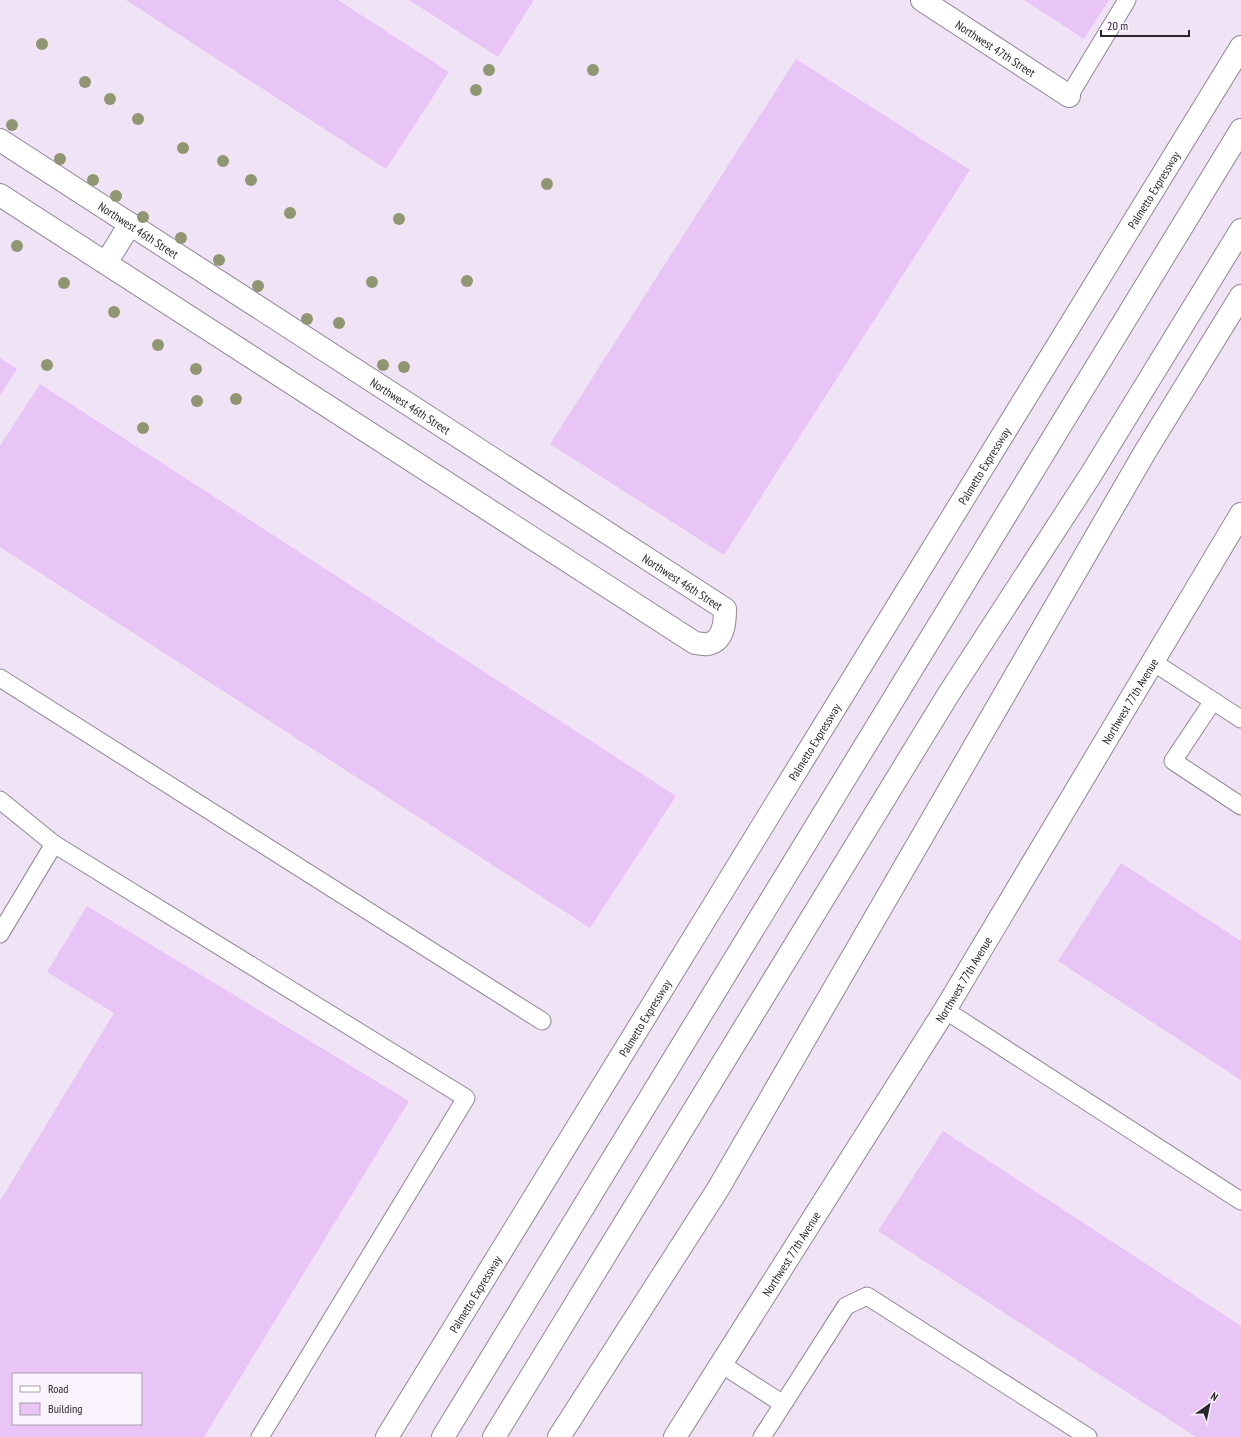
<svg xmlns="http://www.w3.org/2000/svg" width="1241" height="1437" font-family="'PT Sans Narrow',sans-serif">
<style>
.building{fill:#e9c5f7;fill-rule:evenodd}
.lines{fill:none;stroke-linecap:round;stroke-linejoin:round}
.lane-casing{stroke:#918596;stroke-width:19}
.street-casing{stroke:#918596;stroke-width:24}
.highway-casing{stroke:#918596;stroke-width:24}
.lane{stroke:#fff;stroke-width:17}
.street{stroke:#fff;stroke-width:22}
.highway{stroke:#fff;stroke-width:22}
.tree{fill:#909672}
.labels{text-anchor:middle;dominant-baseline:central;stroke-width:4;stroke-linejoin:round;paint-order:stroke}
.street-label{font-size:12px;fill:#2b262d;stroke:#faf2fd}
</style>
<rect width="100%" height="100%" fill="#f0e3f5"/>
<!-- building -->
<g class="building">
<polygon points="126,0 338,0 449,72 386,169"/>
<polygon points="409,0 534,0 498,57"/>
<polygon points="1024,0 1109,0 1084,39"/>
<polygon points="796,59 970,170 724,555 550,444"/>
<polygon points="0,358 17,369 0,395"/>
<polygon points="40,384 676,796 590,928 0,547 0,446"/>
<polygon points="1121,863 1241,941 1241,1080 1058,961"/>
<path d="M 87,906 L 409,1101 L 204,1437 L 0,1437 L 0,1201 L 114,1013 L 47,972 ZM 13,1374 L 141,1374 L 141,1424 L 13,1424 Z"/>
<polygon points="943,1131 1241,1326 1241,1437 1196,1437 878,1231"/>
</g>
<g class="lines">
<!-- lane casing -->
<g class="lane-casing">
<g id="lane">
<polyline points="1069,96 1127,0"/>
<polyline points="1153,662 1241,719"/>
<polyline points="0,678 542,1021"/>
<polyline points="1213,701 1173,761 1241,806"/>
<polyline points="0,800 54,844 466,1098 260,1437"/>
<polyline points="0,934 54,844"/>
<polyline points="945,1010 1241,1201"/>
<polyline points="721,1364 783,1404"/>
<polyline points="762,1437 846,1306 867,1296 1088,1437"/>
</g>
</g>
<!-- street casing -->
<g class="street-casing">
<g id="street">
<path id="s1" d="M 922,0 L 1069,96"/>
<path id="s2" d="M 0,140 L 725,609 C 725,622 724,641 708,644 C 704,645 699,643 695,643 L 0,195"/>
<polyline points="106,263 130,224"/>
<path id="s3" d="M 675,1437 L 945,1010 L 1241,514"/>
</g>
</g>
<!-- highway casing -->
<g class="highway-casing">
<g id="highway">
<path id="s4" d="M 387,1437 L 1241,47"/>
<polyline points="443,1437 1241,130"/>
<polyline points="494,1437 948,695 1090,476 1241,230"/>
<polyline points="559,1437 718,1189 1145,452 1241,296"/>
</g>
</g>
<!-- lane -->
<use href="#lane" class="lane"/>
<!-- street -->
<use href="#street" class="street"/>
<!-- highway -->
<use href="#highway" class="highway"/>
</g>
<!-- trees -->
<g class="tree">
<circle cx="42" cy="44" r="6"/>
<circle cx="489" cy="70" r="6"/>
<circle cx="593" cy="70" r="6"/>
<circle cx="85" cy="82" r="6"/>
<circle cx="476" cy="90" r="6"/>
<circle cx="110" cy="99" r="6"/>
<circle cx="138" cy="119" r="6"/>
<circle cx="12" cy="125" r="6"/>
<circle cx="183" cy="148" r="6"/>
<circle cx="60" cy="159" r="6"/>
<circle cx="223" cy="161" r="6"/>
<circle cx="93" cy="180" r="6"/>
<circle cx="251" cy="180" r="6"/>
<circle cx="547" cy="184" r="6"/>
<circle cx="116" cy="196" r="6"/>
<circle cx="290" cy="213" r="6"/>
<circle cx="143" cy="217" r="6"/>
<circle cx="399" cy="219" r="6"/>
<circle cx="181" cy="238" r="6"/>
<circle cx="17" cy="246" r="6"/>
<circle cx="219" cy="260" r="6"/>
<circle cx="467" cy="281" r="6"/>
<circle cx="372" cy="282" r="6"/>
<circle cx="64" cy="283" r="6"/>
<circle cx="258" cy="286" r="6"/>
<circle cx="114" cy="312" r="6"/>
<circle cx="307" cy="319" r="6"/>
<circle cx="339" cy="323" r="6"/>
<circle cx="158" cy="345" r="6"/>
<circle cx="47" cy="365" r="6"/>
<circle cx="383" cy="365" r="6"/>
<circle cx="404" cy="367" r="6"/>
<circle cx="196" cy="369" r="6"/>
<circle cx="236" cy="399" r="6"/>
<circle cx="197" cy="401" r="6"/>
<circle cx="143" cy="428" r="6"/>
</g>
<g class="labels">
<!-- street labels -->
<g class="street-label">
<text stroke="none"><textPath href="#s1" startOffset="88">Northwest 47th Street</textPath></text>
<text stroke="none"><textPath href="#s4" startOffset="1464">Palmetto Expressway</textPath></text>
<text stroke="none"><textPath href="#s2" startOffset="165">Northwest 46th Street</textPath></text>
<text stroke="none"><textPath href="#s2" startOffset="489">Northwest 46th Street</textPath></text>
<text stroke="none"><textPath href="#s4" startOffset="1140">Palmetto Expressway</textPath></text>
<text stroke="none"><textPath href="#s2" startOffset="813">Northwest 46th Street</textPath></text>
<text stroke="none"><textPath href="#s3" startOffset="865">Northwest 77th Avenue</textPath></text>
<text stroke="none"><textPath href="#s4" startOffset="816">Palmetto Expressway</textPath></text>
<text stroke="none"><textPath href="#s3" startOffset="541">Northwest 77th Avenue</textPath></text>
<text stroke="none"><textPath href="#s4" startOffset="492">Palmetto Expressway</textPath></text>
<text stroke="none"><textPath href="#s3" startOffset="217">Northwest 77th Avenue</textPath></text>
<text stroke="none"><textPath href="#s4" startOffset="168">Palmetto Expressway</textPath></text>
</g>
</g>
<!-- legend -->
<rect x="12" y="1373" width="130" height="52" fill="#faf2fd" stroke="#a7a0aa"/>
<rect x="20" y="1386" width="20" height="6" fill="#ffffff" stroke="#a7a0aa"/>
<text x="48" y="1393" font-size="12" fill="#2b262d">Road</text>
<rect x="20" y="1403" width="20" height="12" fill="#e9c5f7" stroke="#a7a0aa"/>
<text x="48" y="1413" font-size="12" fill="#2b262d">Building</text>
<!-- north arrow -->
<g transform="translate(1209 1405) rotate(33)" stroke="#faf2fd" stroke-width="3" paint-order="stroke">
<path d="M0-3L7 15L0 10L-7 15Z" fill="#2b262d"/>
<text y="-6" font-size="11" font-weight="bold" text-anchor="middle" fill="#2b262d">N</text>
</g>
<!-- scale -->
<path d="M1101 30v6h88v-6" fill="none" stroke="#2b262d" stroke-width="2"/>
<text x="1107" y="30" font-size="12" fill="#2b262d" stroke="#faf2fd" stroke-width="3" paint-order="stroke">20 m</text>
</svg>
